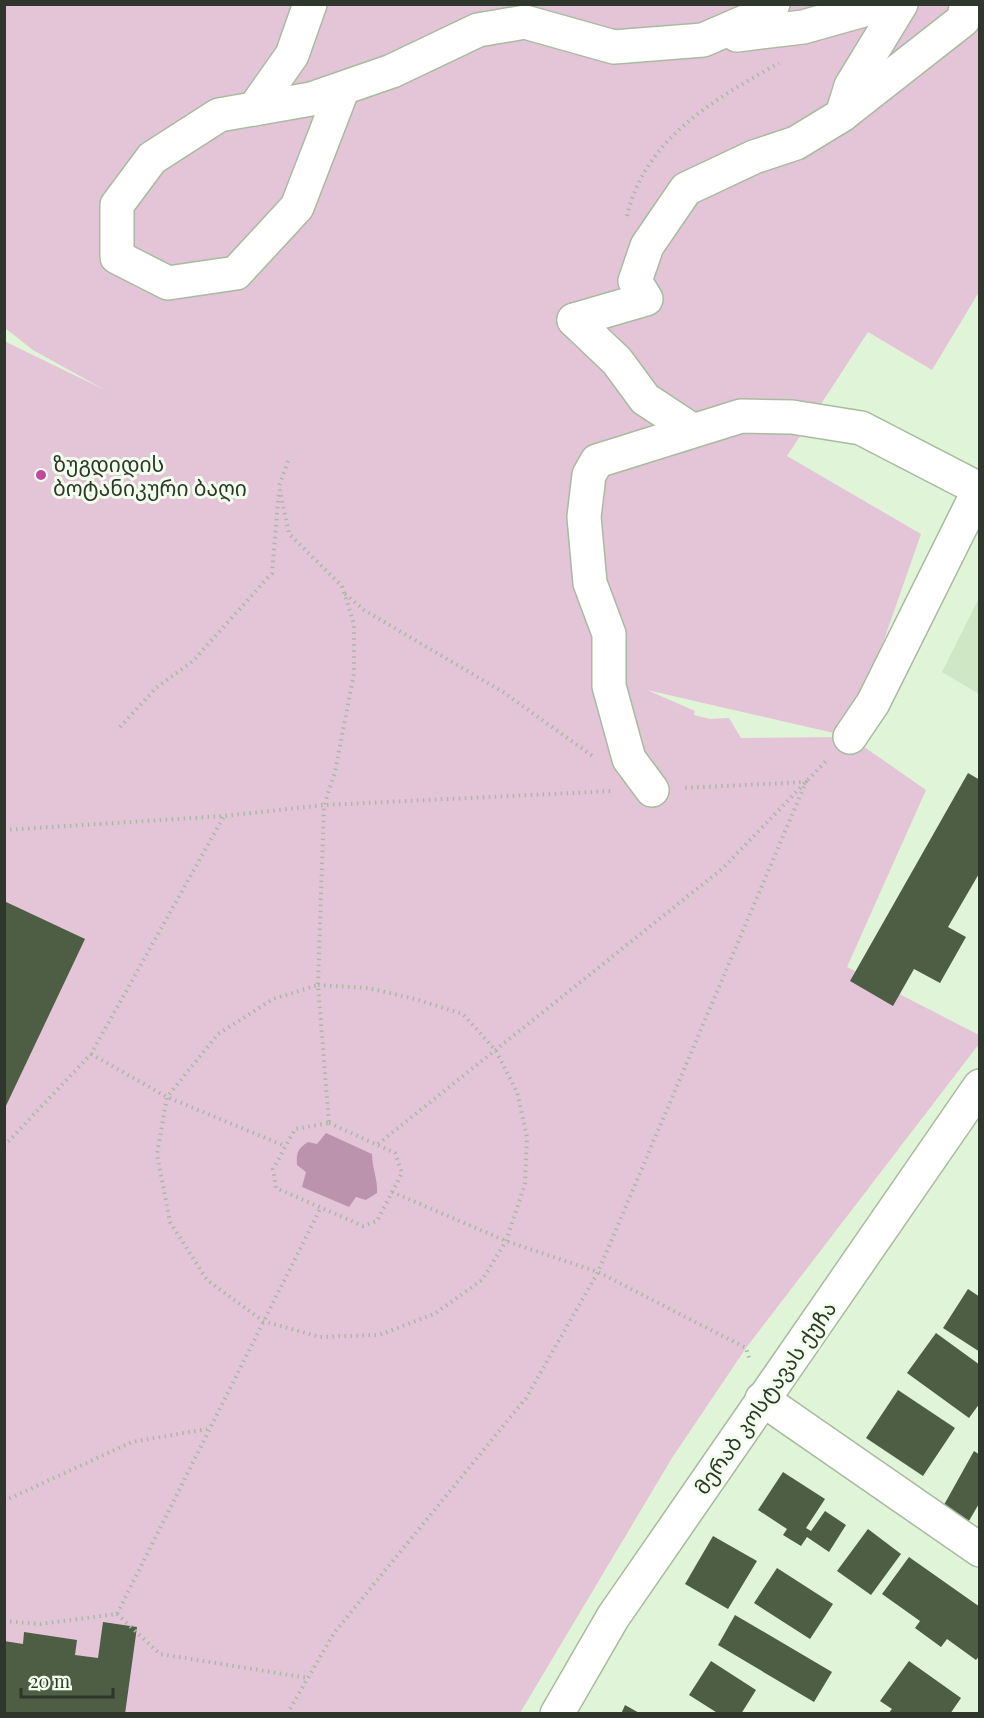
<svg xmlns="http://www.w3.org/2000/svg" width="984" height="1718" font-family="'Playfair Display','Noto Sans Georgian',serif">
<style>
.built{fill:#cfe7c5}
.green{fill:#e4c5d8;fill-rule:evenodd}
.water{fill:#bc93ad}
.building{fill:#4d5e45}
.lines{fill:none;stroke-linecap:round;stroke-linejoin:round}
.minor-casing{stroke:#a8bb9f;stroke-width:36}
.path{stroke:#a9b9a2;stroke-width:4;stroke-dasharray:1.5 4.5;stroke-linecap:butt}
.minor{stroke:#fff;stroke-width:33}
.poi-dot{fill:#c0489d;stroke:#f2ffed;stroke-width:2}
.labels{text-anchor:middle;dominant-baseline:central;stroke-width:6;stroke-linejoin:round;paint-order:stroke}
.poi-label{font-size:21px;fill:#2f362b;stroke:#f2ffed;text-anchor:start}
.street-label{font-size:21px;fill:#2f362b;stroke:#f2ffed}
</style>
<rect width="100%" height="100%" fill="#e0f4d7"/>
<!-- built -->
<polygon class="built" points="979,598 980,694 979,694 942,672"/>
<!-- green -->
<path class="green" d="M 5,5 L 979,5 L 979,292 L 932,370 L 868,332 L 787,456 L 921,534 L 850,737 L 926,790 L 847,967 L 979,1035 L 979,1044 L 746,1348 L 672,1458 L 520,1713 L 5,1713 L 4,341 L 105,390 L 33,350 L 5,328 ZM 647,690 L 847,736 L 847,737 L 741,738 L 729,718 L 710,719 L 694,715 L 695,711 Z"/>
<!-- water -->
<path class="water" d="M 326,1133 L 372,1154 C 372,1168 378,1179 377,1193 L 366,1200 L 356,1197 L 349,1207 L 302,1187 L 306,1172 L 297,1165 C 296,1153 298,1148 308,1142 L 317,1144 Z"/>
<!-- building -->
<g class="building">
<polygon points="968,773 980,780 980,872 948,927 966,937 940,983 914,969 893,1006 850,981"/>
<polygon points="4,901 85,939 4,1110"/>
<polygon points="968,1289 980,1297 980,1352 943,1328"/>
<polygon points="936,1333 980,1365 980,1403 969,1418 907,1373"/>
<polygon points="898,1390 955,1428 923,1476 866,1438"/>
<polygon points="974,1451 980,1455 980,1502 966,1526 940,1512"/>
<polygon points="783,1472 825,1499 806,1528 811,1531 825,1511 846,1525 829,1552 807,1537 801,1546 783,1535 787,1529 758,1510"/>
<polygon points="868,1529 901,1554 871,1595 837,1571"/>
<polygon points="713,1536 757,1561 728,1609 685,1584"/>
<polygon points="909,1557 980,1607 980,1655 976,1660 947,1639 941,1647 915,1628 920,1621 882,1594"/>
<polygon points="777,1568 833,1604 810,1639 754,1603"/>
<polygon points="735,1615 832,1672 814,1702 718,1645"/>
<polygon points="103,1622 137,1627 125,1714 4,1714 4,1641 23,1644 24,1632 77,1640 75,1655 98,1658"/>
<polygon points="711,1661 756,1690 741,1714 719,1714 689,1695"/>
<polygon points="909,1661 961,1698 950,1714 888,1714 892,1709 880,1701"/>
<polygon points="625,1705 641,1714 621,1714"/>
</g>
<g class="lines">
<!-- minor casing -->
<g class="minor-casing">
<g id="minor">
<polyline points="737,35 803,27 885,4"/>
<polyline points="343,88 297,207 236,273 168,283 117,257 117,205 152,158 219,115 311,99 392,71 478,30 525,22 614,47 703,40 770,11 773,4"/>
<polyline points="254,109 292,55 310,4"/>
<polyline points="843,114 963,20 967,4"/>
<polyline points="574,320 646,299 635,281 647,246 686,189 754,157 796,143 842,115 851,86 901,4"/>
<polyline points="574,320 617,361 645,399 692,430"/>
<polyline points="850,737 873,703 980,488"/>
<polyline points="652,790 629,759 609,686 609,634 590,583 584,517 589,475 597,461 741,416 792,417 861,428 979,489"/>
<polyline points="762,1399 980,1550"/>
<polyline points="557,1714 613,1617 980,1086"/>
</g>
</g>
<!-- path -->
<g class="path">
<path d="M 627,216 C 645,138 715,99 779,63"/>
<polyline points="288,461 279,486 289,534 342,586 354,624 354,673 335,772 324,805 318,985 329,1123"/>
<polyline points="345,594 364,610 503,692 594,757"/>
<polyline points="120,727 156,688 193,661 272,573 279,491"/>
<polyline points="4,830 224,816 324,805 614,791"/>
<polygon points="318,985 368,988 415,999 463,1014 496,1051 517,1092 527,1137 525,1184 506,1241 482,1280 434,1314 379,1335 320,1337 263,1321 207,1280 170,1222 157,1154 167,1097 218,1034 273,999"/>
<polyline points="91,1054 167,1097 285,1146"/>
<polygon points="329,1123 395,1153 402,1173 377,1221 363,1226 276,1188 273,1169 295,1129"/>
<polyline points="378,1144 723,868 828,759"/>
<polyline points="4,1146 91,1054 224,816"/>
<polyline points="392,1192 506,1241 598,1272 746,1348 750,1361"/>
<polyline points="4,1501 132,1442 207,1429"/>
<polyline points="117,1614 160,1654 308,1678"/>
<polyline points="4,1621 40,1624 117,1614 321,1207"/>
<polyline points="287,1714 334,1633 526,1398 598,1272 806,782 682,788"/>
</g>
<!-- minor -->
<use href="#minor" class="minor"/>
</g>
<!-- markers -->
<circle class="poi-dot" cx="41" cy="475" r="6"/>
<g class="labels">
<!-- poi labels -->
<g class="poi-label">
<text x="53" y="463">ზუგდიდის<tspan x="53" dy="24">ბოტანიკური ბაღი</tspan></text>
</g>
<!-- street labels -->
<g class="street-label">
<text transform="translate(764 1397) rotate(-55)">მერაბ კოსტავას ქუჩა</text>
</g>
</g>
<!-- border -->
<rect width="984" height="1718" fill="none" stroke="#2f362b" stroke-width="12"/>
<!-- scale -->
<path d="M21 1688v9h92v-9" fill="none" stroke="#2f362b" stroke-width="3"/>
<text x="30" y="1688" font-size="18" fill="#2f362b" stroke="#f2ffed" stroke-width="4.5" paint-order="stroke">20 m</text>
</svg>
